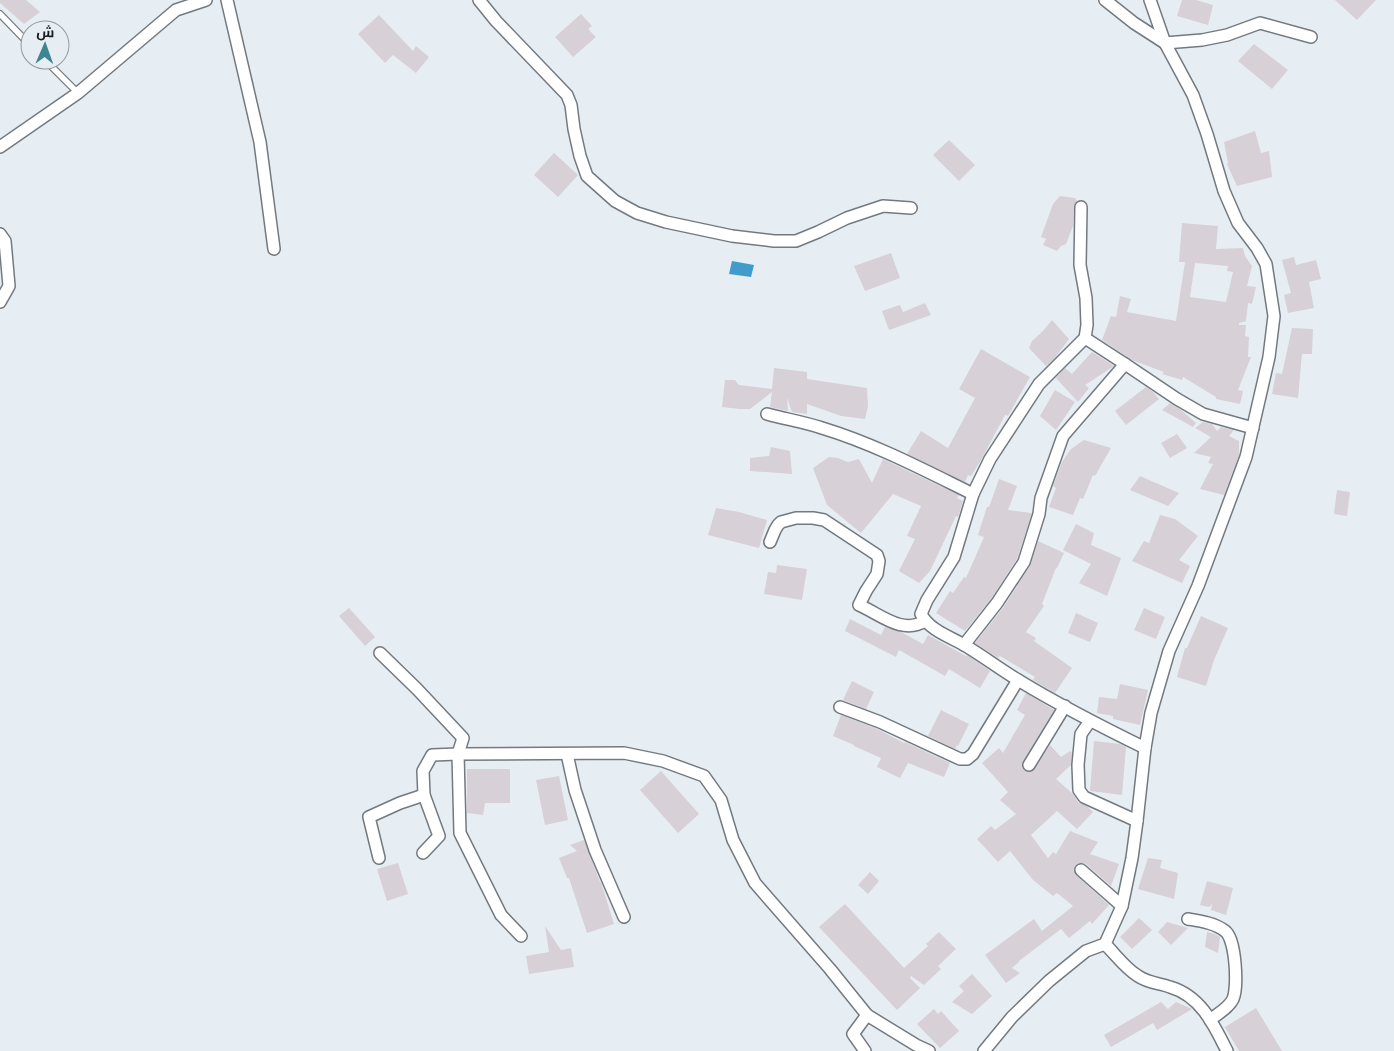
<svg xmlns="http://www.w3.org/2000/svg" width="1394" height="1051" font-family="Karla,Cairo,sans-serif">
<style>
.water{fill:#419ccb}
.building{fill:#d7d0d7;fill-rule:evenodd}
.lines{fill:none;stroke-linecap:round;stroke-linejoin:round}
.service-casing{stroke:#73797f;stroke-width:8}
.minor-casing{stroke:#73797f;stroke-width:14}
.service{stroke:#fff;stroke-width:5.5}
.minor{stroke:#fff;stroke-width:11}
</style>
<rect width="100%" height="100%" fill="#e6eef4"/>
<!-- water -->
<polygon class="water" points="732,261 754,265 751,277 729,274"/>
<!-- building -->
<g class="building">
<polygon points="0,0 26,0 40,12 24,24 0,3"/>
<polygon points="1182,0 1196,0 1213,5 1208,25 1177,16"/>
<polygon points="1335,0 1376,0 1357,20"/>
<polygon points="581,14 592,26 588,29 596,37 573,57 555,37"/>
<polygon points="379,15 413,51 416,46 429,57 416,73 393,55 385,63 358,34"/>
<polygon points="1254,44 1288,70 1272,89 1238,61"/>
<polygon points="1255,131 1261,153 1269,151 1272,177 1237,186 1227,164 1228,163 1224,142"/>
<polygon points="949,140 975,165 959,181 933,155"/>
<polygon points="554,153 578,175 558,197 534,175"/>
<polygon points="1060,196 1075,198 1077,201 1074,207 1073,226 1066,244 1061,246 1057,251 1043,245 1046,239 1041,237 1053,204"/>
<path d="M 1182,223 L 1218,226 L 1216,249 L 1243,248 L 1245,256 L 1252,266 L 1247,286 L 1256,287 L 1252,304 L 1248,303 L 1246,321 L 1239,323 L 1239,325 L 1246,325 L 1245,336 L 1249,337 L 1248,357 L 1251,357 L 1238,390 L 1243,391 L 1240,404 L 1216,399 L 1216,397 L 1183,377 L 1182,380 L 1162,374 L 1164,372 L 1132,360 L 1102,340 L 1111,316 L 1116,317 L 1120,296 L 1131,299 L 1127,312 L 1176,321 L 1185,262 L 1179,262 ZM 1195,263 L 1228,266 L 1227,271 L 1233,272 L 1226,302 L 1190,297 Z"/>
<polygon points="891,253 900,278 865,291 854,266"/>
<polygon points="1294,257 1296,265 1316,260 1321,279 1309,282 1314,308 1288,313 1284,295 1291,293 1282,260"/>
<polygon points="925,303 931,315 889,330 882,311 900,305 903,312"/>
<polygon points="1052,320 1069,339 1054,359 1046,366 1029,348 1032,341 1043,331"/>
<polygon points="1292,328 1313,329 1312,354 1302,354 1298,398 1272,394 1276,373 1282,374"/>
<polygon points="981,349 1030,377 1008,416 1005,415 981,460 971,476 968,475 965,482 907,454 921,431 948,448 975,398 959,389"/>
<polygon points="1092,352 1114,366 1085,385 1089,388 1078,402 1056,378 1065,368 1072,374"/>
<polygon points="774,368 807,372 807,379 867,388 868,406 865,419 841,416 807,404 807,414 792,412 787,398 788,411 770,407 772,392 750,409 740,409 722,407 725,380 735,380 739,385 772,389"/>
<polygon points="1146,387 1153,392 1159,399 1126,425 1115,411"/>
<polygon points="1055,390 1075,402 1056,430 1040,416"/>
<polygon points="1170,403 1181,410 1196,423 1193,427 1162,410"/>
<polygon points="1203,422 1212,424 1217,431 1221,427 1234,430 1229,436 1239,441 1239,455 1224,495 1200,489 1213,464 1208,463 1211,457 1194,453 1211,437 1195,428"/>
<polygon points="1177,434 1187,448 1170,458 1161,443"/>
<polygon points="1084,440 1111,448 1095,476 1093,475 1083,499 1080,498 1073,515 1049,507 1056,488 1053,486 1062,462 1071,449"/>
<polygon points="771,447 790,451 792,474 750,471 750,458 769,456"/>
<polygon points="829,457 838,458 848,462 859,459 872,483 883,459 959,495 957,498 963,501 958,517 956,516 930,571 919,583 899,571 915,539 907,536 921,506 893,494 861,533 827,505 813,468"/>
<polygon points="1140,476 1179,493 1168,506 1130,490"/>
<polygon points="999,479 1017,486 1008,510 1032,513 1017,559 991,599 965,631 936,613 950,591 953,593 964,577 966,578 984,537 978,535 987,507 989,507"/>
<polygon points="1337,490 1350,492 1347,516 1334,514"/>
<polygon points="716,508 739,512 767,520 759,548 708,535"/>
<polygon points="1160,515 1175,519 1198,536 1179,560 1190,566 1182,583 1132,561 1144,541 1149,543"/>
<polygon points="1076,524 1094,533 1091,545 1121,558 1107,596 1079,583 1091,564 1063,550"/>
<polygon points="1038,541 1064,553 1057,568 1056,568 1042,604 1044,606 1026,632 1036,638 1034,641 1072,668 1055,693 1033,680 1035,677 1000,656 998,658 975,643 1003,608 1030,566"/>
<polygon points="777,565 807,569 802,600 764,594 768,572 776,573"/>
<polygon points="349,608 375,637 365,646 339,616"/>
<polygon points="1144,608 1165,617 1156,639 1134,630"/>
<polygon points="1076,613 1098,623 1090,642 1068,633"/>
<polygon points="1201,616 1228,628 1214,660 1206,686 1177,677 1185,648 1187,648"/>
<polygon points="850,619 881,635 885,627 901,632 923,644 928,635 966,656 967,655 990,671 980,688 949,669 945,676 899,650 896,657 845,631"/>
<polygon points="852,681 874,692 866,709 843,700"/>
<polygon points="1120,684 1148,690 1140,725 1113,719 1113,716 1097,713 1099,697 1117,699"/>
<polygon points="1026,693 1054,710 1023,761 1022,765 1023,769 1028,772 1033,771 1050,745 1061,757 1070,751 1072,753 1071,765 1056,779 1073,794 1078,802 1087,806 1093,812 1077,829 1057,811 1031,835 1048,858 1053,852 1056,854 1070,831 1098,842 1090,854 1119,864 1111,886 1086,864 1079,863 1076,865 1074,869 1076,875 1109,905 1092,924 1090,921 1069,938 1061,929 1019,961 1019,962 1012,968 1020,973 1006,983 985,955 1034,919 1042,931 1073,906 1057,893 1053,896 1033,880 1010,851 998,862 977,839 991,826 995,830 1016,814 1000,800 1008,792 982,763 999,748 1003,753 1025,715 1017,710"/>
<polygon points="941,710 969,724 958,746 957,745 955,749 928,736"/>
<polygon points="841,715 877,729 904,743 905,742 950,763 944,777 908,763 900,778 877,767 881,758 854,746 854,745 833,736"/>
<polygon points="1094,741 1120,744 1126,747 1122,795 1090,791"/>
<polygon points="467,769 510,769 510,803 485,803 483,815 467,813"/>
<polygon points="661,771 699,814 678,833 640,790"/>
<polygon points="559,776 568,820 545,825 536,780"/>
<polygon points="584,840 600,882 601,882 614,924 587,933 569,878 567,878 559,858 577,851 570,845"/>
<polygon points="1148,858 1162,860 1160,868 1178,873 1174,899 1138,889"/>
<polygon points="398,863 408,894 387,901 377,869"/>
<polygon points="870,872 879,881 868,894 858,885"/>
<polygon points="1207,881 1233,888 1226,915 1211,910 1212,904 1209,907 1200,905"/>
<polygon points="845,904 904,968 928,946 926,944 939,932 956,949 938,966 941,969 924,985 911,976 910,978 920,988 897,1010 819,927"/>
<polygon points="1139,918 1152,930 1132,949 1120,937"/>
<polygon points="1167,922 1188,928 1171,945 1158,932"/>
<polygon points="545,926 561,950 571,948 574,967 529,974 526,956 549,952"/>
<polygon points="1207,932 1215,934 1220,937 1218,953 1205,947"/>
<polygon points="972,974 992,996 972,1014 952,1002 964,991 959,986"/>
<polygon points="1161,1002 1168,1009 1176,1002 1192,1009 1157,1030 1153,1023 1111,1047 1104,1035"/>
<polygon points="1256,1008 1282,1051 1239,1051 1225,1027"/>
<polygon points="934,1009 938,1014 941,1011 959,1031 940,1048 917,1024"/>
</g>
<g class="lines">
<!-- service casing -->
<g class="service-casing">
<g id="service">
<polyline points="0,14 30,45"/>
<polyline points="45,60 78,93"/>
</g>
</g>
<!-- minor casing -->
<g class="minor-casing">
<g id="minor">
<polyline points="227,0 260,142 274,249"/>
<polyline points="479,0 496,21 567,95 571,105 574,129 580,156 587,176 615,201 637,213 666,222 732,236 774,241 796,241 818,232 847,218 883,206 911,208"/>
<polyline points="1105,0 1134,23 1165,43 1202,40 1227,35 1260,23 1311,37"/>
<polyline points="0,147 78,93 176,10 206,0"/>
<path d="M 1081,207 L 1080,265 L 1086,298 L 1087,325 L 1085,338 L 1039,384 L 990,459 L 973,494 L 954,557 L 927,600 L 921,614 C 930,631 951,637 966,646 C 984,657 1000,669 1018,680 C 1059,705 1102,727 1145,748"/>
<polyline points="0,234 5,241 9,286 0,302"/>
<polyline points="1125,364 1177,399 1203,414 1253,428"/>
<path d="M 767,414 C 785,419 804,422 822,428 C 875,444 924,470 973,494"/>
<path d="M 770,542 L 775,530 L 778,525 L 781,522 L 796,518 L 813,518 L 824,520 L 871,551 L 877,555 L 879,561 L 877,574 L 866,591 L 859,605 C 880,614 902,635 925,621"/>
<polyline points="964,645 997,603 1024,562 1039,514 1041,498 1063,436 1125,364 1085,338"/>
<polyline points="380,653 417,689 463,738 458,754 460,833 501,915 521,936"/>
<polyline points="840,707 880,722 960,759 967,759 973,754 1018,680"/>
<polyline points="1090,721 1081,734 1078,765 1079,790 1084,797 1137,821"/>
<polyline points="567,754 575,790 595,850 624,917"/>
<polyline points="1029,765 1065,706"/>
<polyline points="423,853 439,836 424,795 423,771 432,755 458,754 624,753 663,761 704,776 721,800 733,840 755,883 830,969 867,1015 916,1045 929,1051"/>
<polyline points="379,858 369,817 400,803 424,795"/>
<polyline points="1081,870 1122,906"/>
<path d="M 1188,919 C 1200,921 1215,923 1225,931 C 1236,939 1238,987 1233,999 C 1229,1008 1217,1014 1210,1020"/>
<path d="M 1105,944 C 1116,955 1125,968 1138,976 C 1148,983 1159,983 1170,987 C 1201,996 1214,1025 1227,1051"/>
<polyline points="865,1051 853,1034 867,1015"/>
<polyline points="984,1051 1012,1017 1049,981 1086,951 1105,944 1122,906 1132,858 1137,821 1145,748 1151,713 1169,651 1198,586 1246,457 1269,357 1274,316 1266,264 1257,248 1238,223 1224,191 1207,134 1193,95 1165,43 1150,0"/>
</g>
</g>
<!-- service -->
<use href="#service" class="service"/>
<!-- minor -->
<use href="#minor" class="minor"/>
</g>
<!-- north arrow -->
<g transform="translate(45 45) rotate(2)"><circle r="24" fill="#e6eef4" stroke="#949a9e"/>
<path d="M0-4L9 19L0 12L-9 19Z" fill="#3f8491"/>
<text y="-8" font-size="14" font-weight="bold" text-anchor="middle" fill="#191c1e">ش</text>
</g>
</svg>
